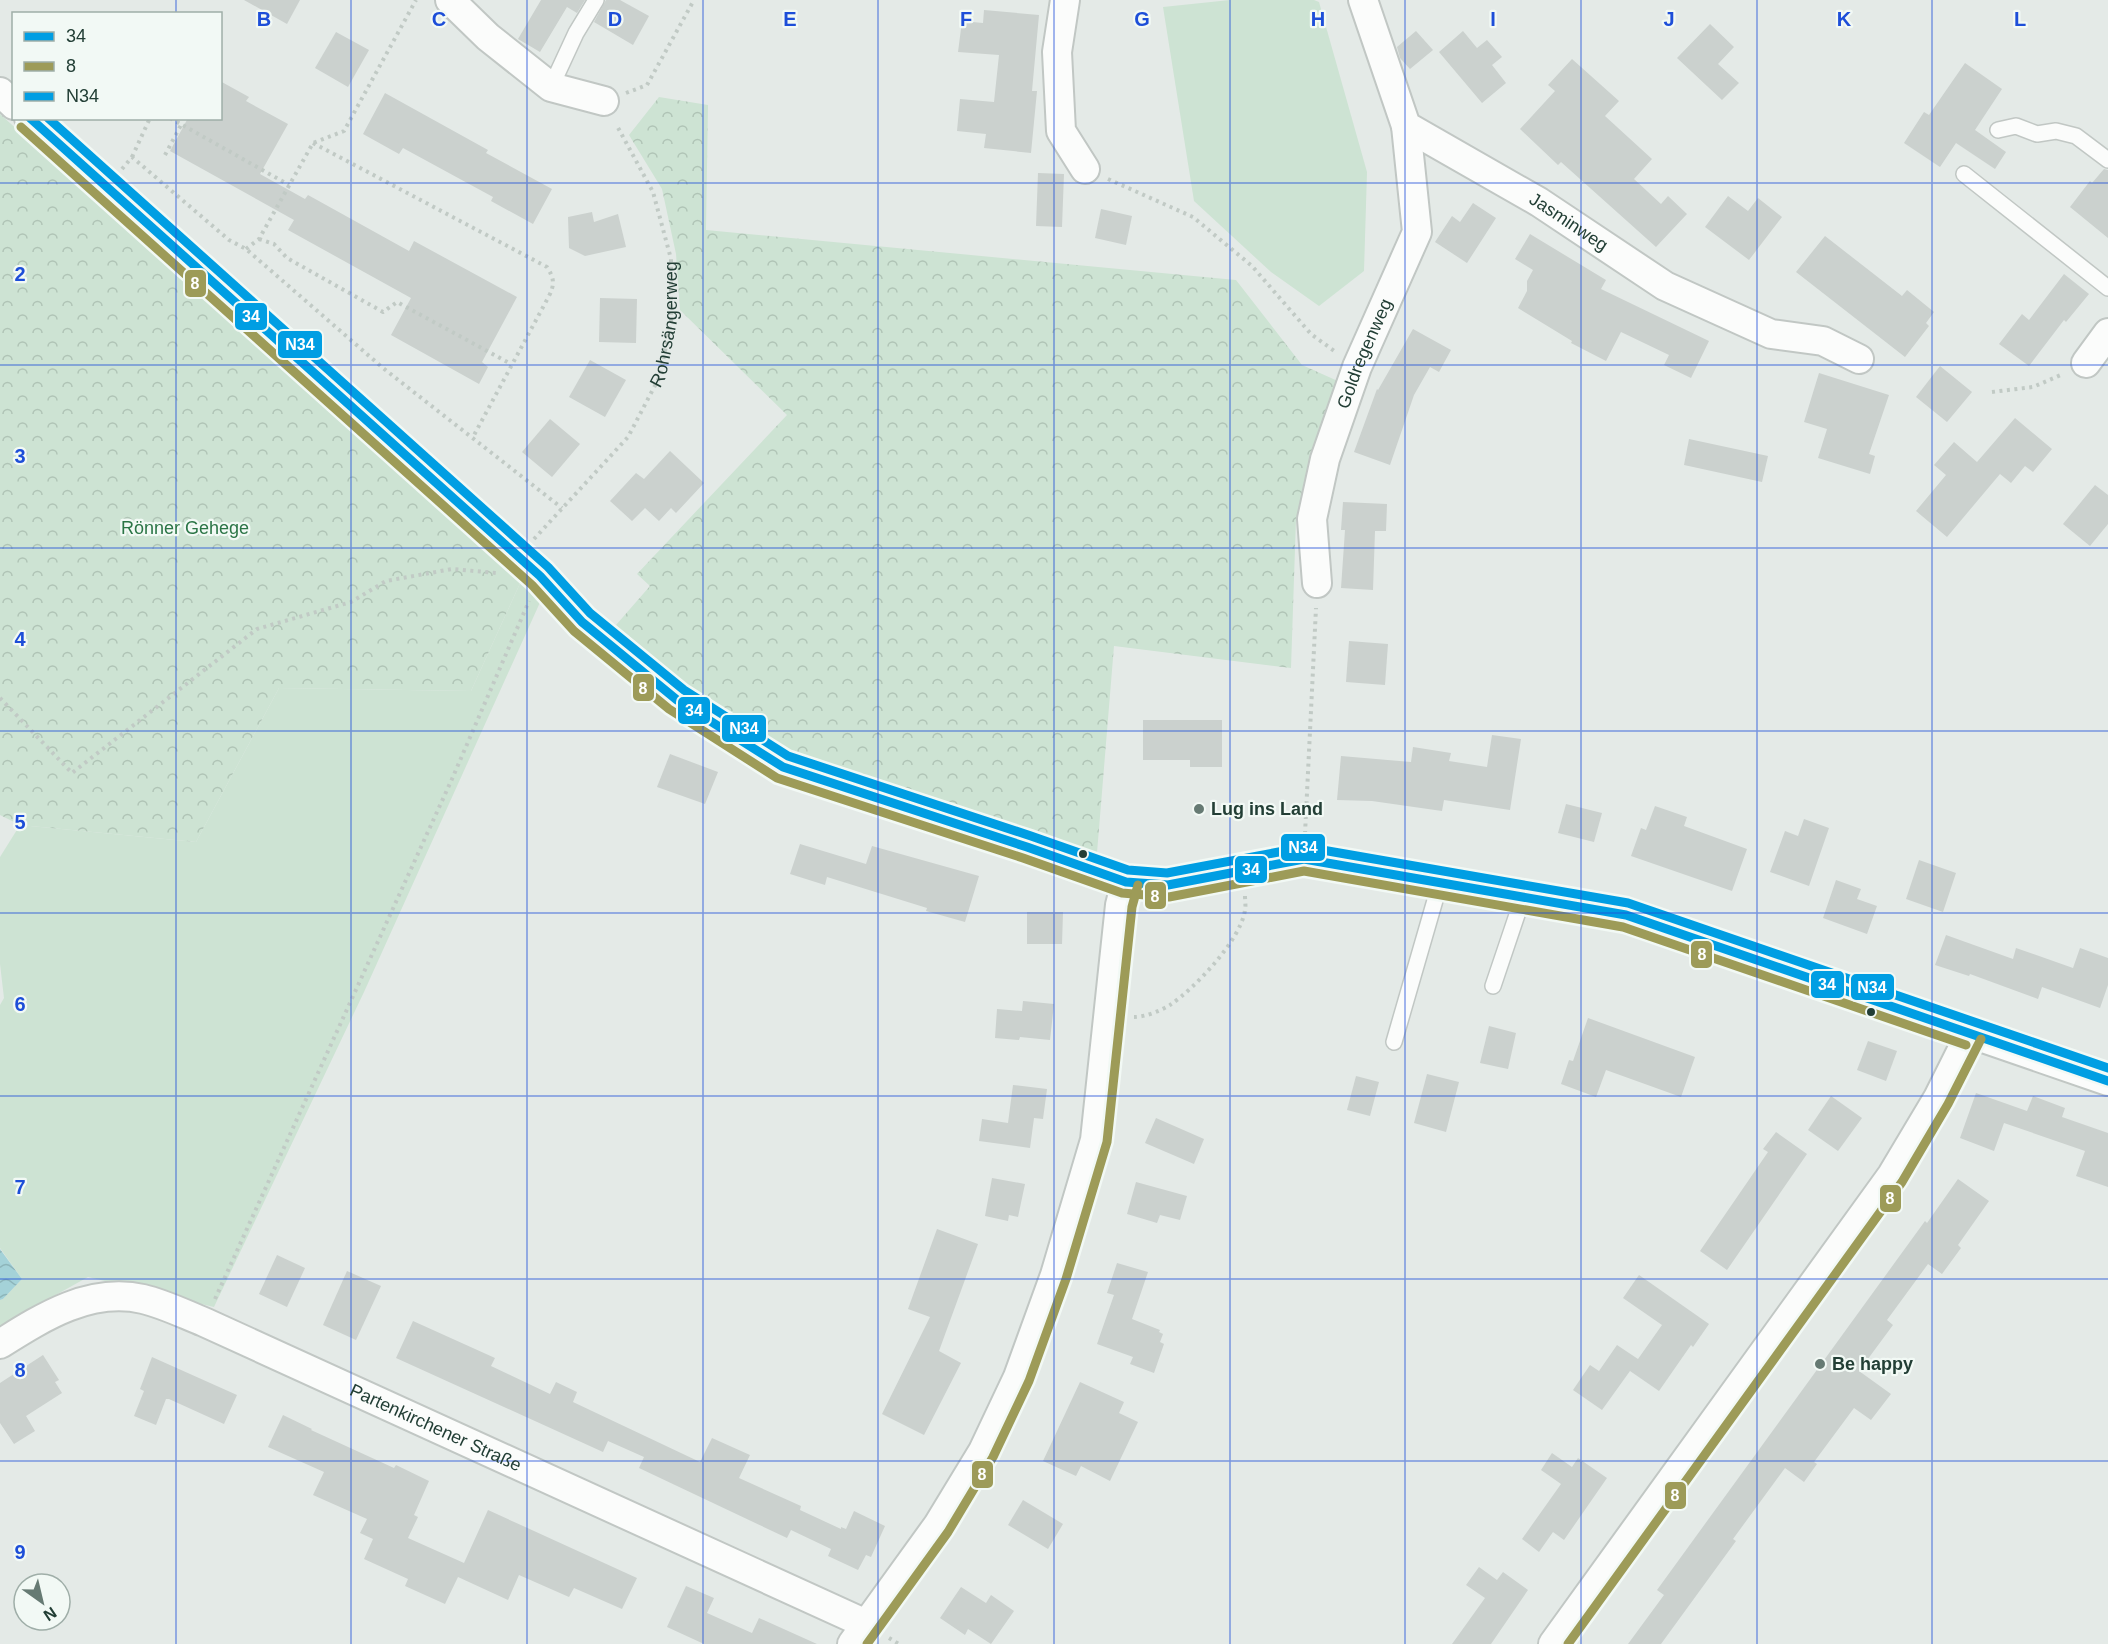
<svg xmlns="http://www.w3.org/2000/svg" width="2108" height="1644" font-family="Helvetica,sans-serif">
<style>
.green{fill:#cde3d3}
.forest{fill:url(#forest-crowns)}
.water{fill:url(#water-waves)}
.building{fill:#cbd1ce}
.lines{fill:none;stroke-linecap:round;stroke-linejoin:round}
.service-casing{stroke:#c1c7c4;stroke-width:18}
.minor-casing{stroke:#c1c7c4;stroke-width:32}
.path{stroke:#c1cac5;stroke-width:4;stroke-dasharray:3 4.5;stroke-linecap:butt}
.service{stroke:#fbfcfb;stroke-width:15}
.minor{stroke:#fbfcfb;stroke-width:28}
.bus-1-casing{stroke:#f2f9f5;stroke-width:14}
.bus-2-casing{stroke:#f2f9f5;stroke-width:14}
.bus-3-casing{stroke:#f2f9f5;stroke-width:14}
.bus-1{stroke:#009ee3;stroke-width:9}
.bus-2{stroke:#9d9b58;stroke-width:9}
.bus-3{stroke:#009ee3;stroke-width:9}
.grid{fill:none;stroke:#1d4ed8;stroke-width:1.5;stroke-opacity:0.55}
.poi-dot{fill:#667a73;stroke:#f2f9f5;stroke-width:2}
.bus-dot{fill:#223e35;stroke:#f2f9f5;stroke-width:2}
.labels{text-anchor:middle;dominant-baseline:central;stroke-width:4.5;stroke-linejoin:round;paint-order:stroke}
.street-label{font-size:18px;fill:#223e35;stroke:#f2f9f5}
.park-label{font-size:18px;fill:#2b7546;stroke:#f2f9f5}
.poi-label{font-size:18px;font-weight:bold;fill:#223e35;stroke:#f2f9f5;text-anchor:start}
.grid-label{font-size:20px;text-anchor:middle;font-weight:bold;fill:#1d4ed8;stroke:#f2f9f5;stroke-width:4.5;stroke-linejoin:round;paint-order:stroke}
.line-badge{stroke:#f2f9f5;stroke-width:2}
.badge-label{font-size:16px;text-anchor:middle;font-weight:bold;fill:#fff}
</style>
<defs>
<pattern id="forest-crowns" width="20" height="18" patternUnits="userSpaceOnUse" patternTransform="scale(1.5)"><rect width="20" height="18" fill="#cde3d3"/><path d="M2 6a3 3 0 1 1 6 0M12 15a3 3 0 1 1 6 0" fill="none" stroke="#b0c4b6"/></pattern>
<pattern id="water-waves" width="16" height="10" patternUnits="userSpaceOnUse" patternTransform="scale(1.5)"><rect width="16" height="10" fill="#a4d2d8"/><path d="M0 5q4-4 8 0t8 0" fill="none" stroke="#8db5ba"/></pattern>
</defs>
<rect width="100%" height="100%" fill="#e4eae7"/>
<!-- green -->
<g class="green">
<polygon points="1230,0 1314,0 1319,2 1367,172 1364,271 1319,306 1271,272 1194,201 1163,7"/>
<polygon points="522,579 542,598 364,992 214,1307 88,1277 0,1326 0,1300 3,1299 22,1279 0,1248 0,1005 4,998 0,964 0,857 20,825 196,842 279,688 471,691"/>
</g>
<!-- forest -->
<g class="forest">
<polygon points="659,97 708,105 706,230 1236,280 1302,365 1340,382 1296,519 1291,668 1114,646 1097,853 790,751 687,685 616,625 650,586 637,574 787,415 680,310 676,254 662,189 629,135"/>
<polygon points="0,114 166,264 522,579 471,691 279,688 196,842 20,825 0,815"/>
</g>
<!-- water -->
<polygon class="water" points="0,1249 22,1279 3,1299 0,1300"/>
<!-- building -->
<g class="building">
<polygon points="244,0 300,0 287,24"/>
<polygon points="541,0 585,0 577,13 567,7 540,52 518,39"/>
<polygon points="606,0 620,0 649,16 633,45 594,22"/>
<polygon points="984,10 1039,15 1032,91 1037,91 1031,153 984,148 986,134 957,131 960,99 994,102 999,55 958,52 962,21 983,23"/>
<polygon points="1710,24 1734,47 1718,64 1739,83 1722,100 1677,58"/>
<polygon points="1416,31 1433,50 1410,69 1400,58 1397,47"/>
<polygon points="1463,31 1477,48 1487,40 1502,57 1492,65 1506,83 1482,103 1439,52"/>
<polygon points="336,32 369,50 348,87 315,68"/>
<polygon points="1572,59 1619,101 1605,116 1652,159 1634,179 1661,204 1668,196 1687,214 1656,247 1561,162 1558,165 1520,129 1555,91 1548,85"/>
<polygon points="1965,63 2002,89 1975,130 2006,152 1995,169 1956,143 1940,167 1904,143 1924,112 1929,115"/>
<polygon points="220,81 249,97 246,101 288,124 260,174 305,199 308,195 409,251 414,241 517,297 482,362 488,367 479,384 391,335 411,298 288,230 294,220 170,151 188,118 220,118"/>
<polygon points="385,93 488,150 486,153 552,189 533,224 491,201 493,197 403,148 399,154 363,134"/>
<polygon points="2104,169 2108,170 2108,238 2070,207 2090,181 2092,183"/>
<polygon points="1038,173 1064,174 1062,227 1036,226"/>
<polygon points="1728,196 1748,211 1758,198 1782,217 1749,260 1705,227"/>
<polygon points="1473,203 1496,218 1467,263 1435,242 1452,216 1460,222"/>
<polygon points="1101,209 1132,216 1126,245 1095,238"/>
<polygon points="592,212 594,222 618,214 626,247 585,256 569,248 568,217"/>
<polygon points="1530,234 1606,280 1601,289 1709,341 1691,378 1664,365 1669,355 1621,332 1606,361 1571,343 1572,341 1518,308 1527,291 1527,281 1533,270 1515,259"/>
<polygon points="1825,236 1902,296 1907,290 1934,312 1926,323 1929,326 1905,357 1796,272"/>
<polygon points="2064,274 2089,294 2066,322 2064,320 2029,366 1999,344 2022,314 2029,320"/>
<polygon points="600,298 637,299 636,343 599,342"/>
<polygon points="1413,329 1451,350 1439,372 1430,367 1414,395 1390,465 1354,452 1377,389 1378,390"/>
<polygon points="590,360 626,380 605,417 569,397"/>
<polygon points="1940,366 1972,392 1947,422 1916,397"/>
<polygon points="1819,373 1889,395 1869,454 1875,456 1870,474 1818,458 1827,429 1804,422"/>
<polygon points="2015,418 2052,449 2033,472 2025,466 2011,483 2000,474 1947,537 1916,511 1946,475 1934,465 1954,442 1977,462"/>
<polygon points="550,419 580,444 552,477 522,452"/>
<polygon points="1689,439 1768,456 1762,482 1684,465"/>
<polygon points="670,451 704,483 676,513 671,508 659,521 645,508 632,521 610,501 636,473 644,479"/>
<polygon points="2095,485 2108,495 2108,524 2090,546 2063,524"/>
<polygon points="1343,502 1387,504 1386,531 1375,531 1373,590 1341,588 1345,530 1341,530"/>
<polygon points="1349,641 1388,644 1385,685 1346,682"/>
<polygon points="1143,720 1222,720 1222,767 1190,767 1190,760 1143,760"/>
<polygon points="1492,735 1521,739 1510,810 1444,800 1442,811 1372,801 1337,800 1341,756 1411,762 1413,747 1451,753 1449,761 1487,767"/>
<polygon points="670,754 718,772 705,804 657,787"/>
<polygon points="1566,804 1602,813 1594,842 1558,833"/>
<polygon points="1655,806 1687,817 1684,826 1747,849 1732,891 1631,856 1641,828 1646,830"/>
<polygon points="1804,819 1829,828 1809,886 1770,872 1785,831 1798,836"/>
<polygon points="800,844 866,864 872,846 979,876 965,922 926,911 927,908 827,877 825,885 790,874"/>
<polygon points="1919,860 1956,873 1943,912 1906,899"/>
<polygon points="1836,880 1861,889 1857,899 1877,906 1867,934 1823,918"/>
<polygon points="1027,912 1063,912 1062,944 1027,944"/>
<polygon points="1946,935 2013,959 2016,948 2073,968 2080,948 2108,958 2108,985 2100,1008 2042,987 2038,999 1970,974 1969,976 1935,965"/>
<polygon points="1023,1001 1054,1004 1050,1040 1020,1037 1019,1040 995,1038 997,1009 1022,1011"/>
<polygon points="1588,1018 1695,1057 1681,1097 1606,1070 1596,1097 1561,1084 1569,1060 1573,1061"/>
<polygon points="1489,1026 1516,1033 1508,1069 1480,1063"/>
<polygon points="1868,1041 1897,1051 1886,1081 1857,1070"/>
<polygon points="1427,1074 1459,1082 1446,1132 1414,1123"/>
<polygon points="1356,1076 1379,1082 1370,1116 1347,1110"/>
<polygon points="1013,1085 1047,1089 1043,1119 1034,1118 1030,1148 979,1141 982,1119 1008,1123"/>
<polygon points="1976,1093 2027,1111 2033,1096 2065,1108 2062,1117 2108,1133 2108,1187 2076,1176 2085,1151 2004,1123 1994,1151 1960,1138"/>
<polygon points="1831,1096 1862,1118 1838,1151 1808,1130"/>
<polygon points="1156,1118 1204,1139 1194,1164 1145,1143"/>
<polygon points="1776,1132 1807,1154 1727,1270 1700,1251 1768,1152 1763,1149"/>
<polygon points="992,1178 1025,1184 1018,1217 1009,1215 1008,1221 985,1216"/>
<polygon points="1958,1179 1989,1201 1958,1245 1961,1248 1942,1274 1928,1264 1887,1320 1893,1325 1859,1371 1891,1394 1871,1420 1854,1408 1814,1462 1817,1464 1804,1482 1785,1468 1733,1539 1736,1541 1661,1644 1628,1644 1664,1595 1657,1590 1925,1221 1927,1223"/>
<polygon points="1136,1182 1187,1196 1180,1220 1160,1215 1157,1223 1127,1214"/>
<polygon points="937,1229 978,1244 939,1351 961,1363 924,1435 882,1414 930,1317 908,1309"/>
<polygon points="277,1255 305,1268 287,1307 259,1294"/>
<polygon points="1117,1263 1148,1272 1132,1319 1160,1330 1159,1332 1163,1334 1160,1342 1164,1344 1154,1373 1130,1364 1133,1357 1097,1344 1114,1295 1107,1293"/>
<polygon points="347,1271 381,1286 356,1340 323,1325"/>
<polygon points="1639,1275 1709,1324 1693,1347 1691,1345 1659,1391 1630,1371 1602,1410 1573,1390 1590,1365 1599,1371 1617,1345 1638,1359 1662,1325 1623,1298"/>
<polygon points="413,1321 495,1358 491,1366 550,1394 556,1382 577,1392 573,1402 700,1462 712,1438 750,1455 739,1478 801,1506 800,1510 841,1529 841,1527 846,1529 854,1511 885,1526 871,1557 866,1555 858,1570 828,1556 831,1549 791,1530 787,1538 639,1468 644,1457 608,1441 603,1452 396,1358"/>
<polygon points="43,1355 59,1380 55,1382 62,1393 26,1416 35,1431 14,1444 0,1423 0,1383"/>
<polygon points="152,1357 237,1395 224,1424 169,1399 166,1399 156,1425 134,1416 144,1391 140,1389"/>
<polygon points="1080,1382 1124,1402 1119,1413 1138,1422 1110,1481 1081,1466 1076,1476 1043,1461"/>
<polygon points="283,1415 312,1429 311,1430 394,1468 396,1465 429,1481 414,1515 418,1517 408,1538 464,1563 488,1510 637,1578 622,1609 574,1588 569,1597 519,1575 508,1600 458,1577 445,1604 405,1586 408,1579 364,1559 373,1539 360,1533 367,1519 313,1495 324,1472 268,1447"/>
<polygon points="1552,1453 1572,1467 1578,1458 1607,1478 1564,1540 1553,1532 1539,1552 1522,1539 1561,1484 1541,1470"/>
<polygon points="1023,1500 1063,1524 1048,1549 1008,1525"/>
<polygon points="1479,1567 1497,1580 1503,1572 1528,1590 1491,1644 1452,1644 1485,1598 1466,1585"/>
<polygon points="686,1586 714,1598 707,1613 752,1633 759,1618 817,1644 704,1644 667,1627"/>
<polygon points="961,1587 986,1603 991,1595 1014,1611 991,1644 968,1629 965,1635 940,1618"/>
</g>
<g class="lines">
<!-- service casing -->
<g class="service-casing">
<g id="service">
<polyline points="551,87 576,33 596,0"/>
<polyline points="1998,130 2016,126 2037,134 2056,131 2076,136 2108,160"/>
<polyline points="1964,174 2108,288"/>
<polyline points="1493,986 1523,897"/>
<polyline points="1394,1042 1440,883"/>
</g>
</g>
<!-- minor casing -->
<g class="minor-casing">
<g id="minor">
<polyline points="450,0 488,37 551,87 604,101"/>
<polyline points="1065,0 1057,52 1061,131 1085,169"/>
<path id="s2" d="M 1363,0 L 1406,126 L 1539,202 L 1665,286 L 1771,334 L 1823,341 L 1859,359"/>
<polyline points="0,92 14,105"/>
<polyline points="29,118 540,576 582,622 677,700 783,767 1027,847 1126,882 1168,885 1304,859 1626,915 2108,1081"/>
<polyline points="2086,363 2108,333"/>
<path id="s3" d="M 1317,583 L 1312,519 L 1325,459 L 1357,367 L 1417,232 L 1406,126"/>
<path id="s4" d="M 0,1344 C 43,1317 90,1287 143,1299 C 164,1304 184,1314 204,1322 L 866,1624"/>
<polyline points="852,1644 938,1525 983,1451 1018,1377 1055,1275 1095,1140 1120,905 1126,882"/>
<polyline points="1553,1644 1892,1175 1938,1098 1970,1034"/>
</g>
</g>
<!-- path -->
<g class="path">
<polyline points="626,93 647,85 694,0"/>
<polyline points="170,118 289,185"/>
<path d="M 313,143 L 547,267 C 554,278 555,284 549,296 L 473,437"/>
<polyline points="165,155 181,125"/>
<polyline points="132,157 150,118"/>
<polyline points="122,169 132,157 229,240 246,249 383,368 562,508"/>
<polyline points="1108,179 1193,217 1252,266 1311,334 1337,353"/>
<polyline points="259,239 274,244 287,258 383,312 397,302 511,364"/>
<polyline points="246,249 259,239 313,143 344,131 416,0"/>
<polyline points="1992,392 2033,387 2063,374"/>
<path id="s1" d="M 534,539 L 628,437 L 660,376 L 671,321 L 671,259 L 653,192 L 616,124"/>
<polyline points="0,698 72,773 257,629 351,602 386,581 452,569 497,573"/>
<polyline points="1305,834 1316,608"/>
<path d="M 1134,1017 C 1145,1017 1160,1011 1170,1005 C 1194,989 1241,940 1245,910 C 1246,906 1245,901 1245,896"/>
<polyline points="215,1299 452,779 529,601"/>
<polyline points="889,1638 899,1644"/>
</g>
<!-- service -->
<use href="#service" class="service"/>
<!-- minor -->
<use href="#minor" class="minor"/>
<!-- bus-1 casing -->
<g class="bus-1-casing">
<polyline id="bus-1" points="30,118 540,576 582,622 677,700 783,767 1027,847 1126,882 1168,885 1304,859 1626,915 2108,1081"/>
</g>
<!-- bus-2 casing -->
<g class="bus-2-casing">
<g id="bus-2">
<polyline points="21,127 532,585 574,631 669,709 777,778 1023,858 1122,893 1169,897 1304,871 1623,927 1966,1045"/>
<polyline points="867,1644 948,1532 993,1457 1029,1381 1066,1279 1107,1142 1132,907 1138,885"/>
<polyline points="1568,1644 1902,1182 1948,1104 1981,1039"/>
</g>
</g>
<!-- bus-3 casing -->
<g class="bus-3-casing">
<polyline id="bus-3" points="48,118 548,567 590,613 684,690 788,756 1031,836 1128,870 1167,873 1305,847 1628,903 2108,1068"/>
</g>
<!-- bus-1 -->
<use href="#bus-1" class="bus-1"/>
<!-- bus-2 -->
<use href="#bus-2" class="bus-2"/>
<!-- bus-3 -->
<use href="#bus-3" class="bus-3"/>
</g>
<!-- grid -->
<path class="grid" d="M 176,0 L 176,14M 351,0 L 351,1644M 527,0 L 527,1644M 703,0 L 703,1644M 878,0 L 878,1644M 1054,0 L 1054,1644M 1230,0 L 1230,1644M 1405,0 L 1405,1644M 1581,0 L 1581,1644M 1757,0 L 1757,1644M 1932,0 L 1932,1644M 176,118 L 176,1644M 0,183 L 2108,183M 0,365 L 2108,365M 0,548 L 2108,548M 0,731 L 2108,731M 0,913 L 2108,913M 0,1096 L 2108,1096M 0,1279 L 2108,1279M 0,1461 L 2108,1461"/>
<!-- markers -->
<g class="poi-dot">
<circle cx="1199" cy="809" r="6"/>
<circle cx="1820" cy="1364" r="6"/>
</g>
<g class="bus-dot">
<circle cx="1083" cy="854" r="5"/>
<circle cx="1871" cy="1012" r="5"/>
</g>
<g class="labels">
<!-- street labels -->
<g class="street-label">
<text stroke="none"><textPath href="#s2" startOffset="322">Jasminweg</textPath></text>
<text stroke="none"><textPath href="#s1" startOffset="260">Rohrsängerweg</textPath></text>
<text stroke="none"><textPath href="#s3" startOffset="238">Goldregenweg</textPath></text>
<text stroke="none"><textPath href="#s4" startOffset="474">Partenkirchener Straße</textPath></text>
</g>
<!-- park labels -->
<g class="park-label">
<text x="185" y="528">Rönner Gehege</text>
</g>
<!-- poi labels -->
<g class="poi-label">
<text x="1211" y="809">Lug ins Land</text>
<text x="1832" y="1364">Be happy</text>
</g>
</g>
<g class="grid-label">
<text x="264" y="26">B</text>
<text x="439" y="26">C</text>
<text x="615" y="26">D</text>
<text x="790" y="26">E</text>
<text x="966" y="26">F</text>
<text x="1142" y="26">G</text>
<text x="1318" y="26">H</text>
<text x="1493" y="26">I</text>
<text x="1669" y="26">J</text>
<text x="1844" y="26">K</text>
<text x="2020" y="26">L</text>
<text x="20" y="281">2</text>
<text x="20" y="463">3</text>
<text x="20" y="646">4</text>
<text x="20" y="829">5</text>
<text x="20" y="1011">6</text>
<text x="20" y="1194">7</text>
<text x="20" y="1377">8</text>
<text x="20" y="1559">9</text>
</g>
<g class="line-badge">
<rect x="184" y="269" width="23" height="29" rx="6" fill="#9d9b58"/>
<rect x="234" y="302" width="34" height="29" rx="6" fill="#009ee3"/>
<rect x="277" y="330" width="46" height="29" rx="6" fill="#009ee3"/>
<rect x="632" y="673" width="23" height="29" rx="6" fill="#9d9b58"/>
<rect x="677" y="696" width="34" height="29" rx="6" fill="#009ee3"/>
<rect x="721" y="714" width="46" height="29" rx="6" fill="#009ee3"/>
<rect x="1280" y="833" width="46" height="29" rx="6" fill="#009ee3"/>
<rect x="1234" y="855" width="34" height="29" rx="6" fill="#009ee3"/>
<rect x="1144" y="881" width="23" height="29" rx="6" fill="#9d9b58"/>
<rect x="1690" y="940" width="23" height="29" rx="6" fill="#9d9b58"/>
<rect x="1810" y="970" width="35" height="29" rx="6" fill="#009ee3"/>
<rect x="1850" y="973" width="45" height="28" rx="6" fill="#009ee3"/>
<rect x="1879" y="1184" width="23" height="29" rx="6" fill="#9d9b58"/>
<rect x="971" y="1460" width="23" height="29" rx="6" fill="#9d9b58"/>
<rect x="1664" y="1481" width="23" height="29" rx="6" fill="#9d9b58"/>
</g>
<g class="badge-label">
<text x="195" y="289">8</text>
<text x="251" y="322">34</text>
<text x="300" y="350">N34</text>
<text x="643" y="694">8</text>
<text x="694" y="716">34</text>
<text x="744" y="734">N34</text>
<text x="1303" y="853">N34</text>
<text x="1251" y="875">34</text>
<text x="1155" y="902">8</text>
<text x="1702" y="960">8</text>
<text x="1827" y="990">34</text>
<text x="1872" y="993">N34</text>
<text x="1890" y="1204">8</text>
<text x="982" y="1480">8</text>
<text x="1675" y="1501">8</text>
</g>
<!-- legend -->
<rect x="12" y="12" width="210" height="108" fill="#f2f9f5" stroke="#9faea8" stroke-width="1.5"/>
<rect x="24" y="32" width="30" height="9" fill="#009ee3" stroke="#9faea8" stroke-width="1.5"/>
<text x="66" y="42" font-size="18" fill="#223e35">34</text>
<rect x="24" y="62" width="30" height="9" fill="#9d9b58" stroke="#9faea8" stroke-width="1.5"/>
<text x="66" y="72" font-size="18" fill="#223e35">8</text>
<rect x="24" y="92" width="30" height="9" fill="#009ee3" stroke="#9faea8" stroke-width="1.5"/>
<text x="66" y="102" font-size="18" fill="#223e35">N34</text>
<!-- north arrow -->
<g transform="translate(42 1602) rotate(146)"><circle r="28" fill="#f2f9f5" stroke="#9faea8" stroke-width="1.5"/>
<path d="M0-4.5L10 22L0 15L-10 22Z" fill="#667a73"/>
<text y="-9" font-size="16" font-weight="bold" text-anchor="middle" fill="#223e35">N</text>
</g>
</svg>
